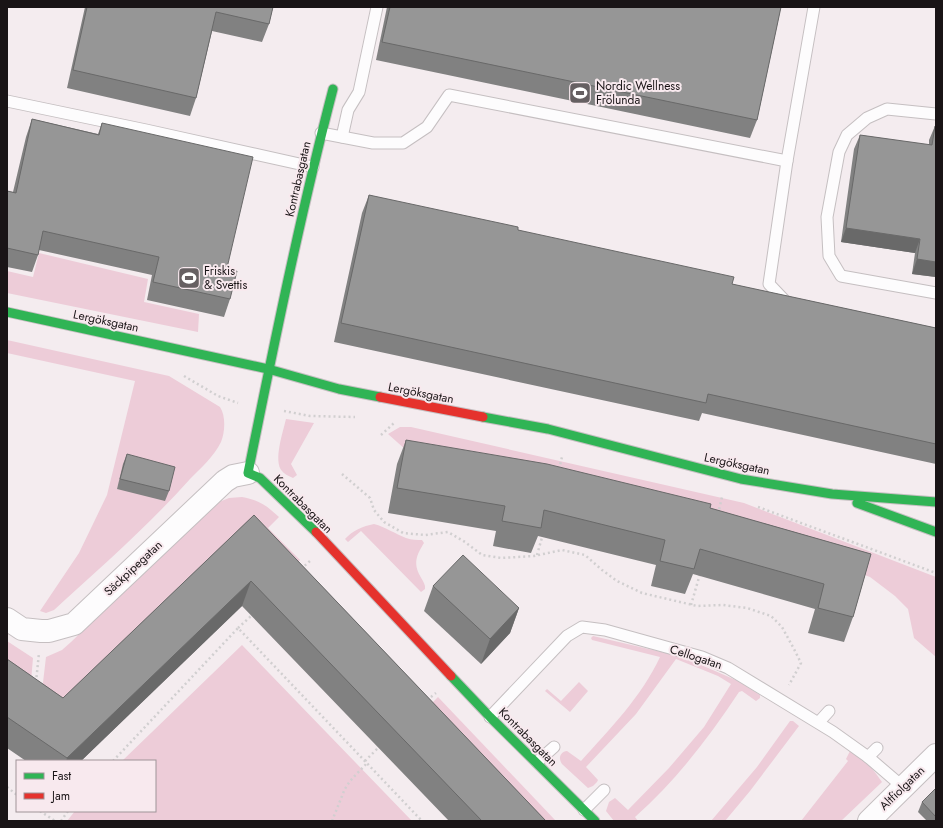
<svg xmlns="http://www.w3.org/2000/svg" width="943" height="828" font-family="Jost,sans-serif">
<style>
.green{fill:#edccd8}
.lines{fill:none;stroke-linecap:round;stroke-linejoin:round}
.lane-casing{stroke:#c5bfc1;stroke-width:13}
.street-casing{stroke:#c5bfc1;stroke-width:24}
.fast-casing{stroke:#c5bfc1;stroke-width:11}
.jam-casing{stroke:#c5bfc1;stroke-width:11}
.path{stroke:#d1cfd0;stroke-width:2.5;stroke-dasharray:2 3;stroke-linecap:butt}
.lane{stroke:#fdfcfd;stroke-width:11}
.street{stroke:#fdfcfd;stroke-width:22}
.fast{stroke:#30b455;stroke-width:9}
.jam{stroke:#e5322d;stroke-width:9}
.wall{fill:#818181}
.shaded-wall{fill:#696969}
.building{fill:#969696;stroke:#696969}
.labels{text-anchor:middle;dominant-baseline:central;stroke-width:4;stroke-linejoin:round;paint-order:stroke}
.poi-label{font-size:12px;fill:#191416;stroke:#f8e9ee;text-anchor:start}
.street-label{font-size:12px;fill:#191416;stroke:#f8e9ee}
</style>
<rect width="100%" height="100%" fill="#f4ecef"/>
<!-- green -->
<g class="green">
<polygon points="39,253 148,279 144,302 199,314 198,332 7,293 7,271 33,277"/>
<path d="M 7,340 L 169,376 L 220,407 C 226,416 225,432 221,442 C 214,456 201,468 190,479 C 148,526 100,568 54,610 L 46,613 L 40,611 L 79,553 L 107,495 L 135,381 L 7,353 Z"/>
<path d="M 286,419 L 314,423 L 291,464 L 297,475 L 293,478 C 289,476 284,474 282,471 C 273,461 283,432 286,419 Z"/>
<polygon points="400,427 411,427 744,503 936,577 936,657 914,638 908,609 895,596 870,577 765,538 406,450 388,434"/>
<path d="M 242,497 C 259,500 267,506 279,517 L 268,528 L 300,560 L 283,576 L 54,719 L 40,708 L 46,657 L 62,650 L 71,642 L 196,521 L 219,502 L 229,498 Z"/>
<path d="M 374,524 C 386,527 395,534 406,538 C 412,540 417,540 422,540 L 424,543 C 418,553 413,561 419,574 C 421,578 424,582 425,586 L 425,589 L 421,592 L 361,531 L 348,542 L 345,539 C 352,531 363,526 374,524 Z"/>
<path d="M 593,636 L 683,657 L 738,681 L 760,695 L 760,698 L 756,701 L 742,691 L 739,692 C 709,737 676,781 635,817 L 638,821 L 614,821 L 606,811 L 609,802 L 615,798 L 628,810 L 669,768 L 704,727 L 731,684 L 718,676 L 676,659 L 636,714 L 586,767 L 598,780 L 597,782 L 593,786 L 588,788 L 562,764 C 558,758 560,752 567,751 L 581,761 C 610,729 642,696 660,657 L 592,640 L 591,638 Z"/>
<polygon points="7,641 33,658 29,704 7,689"/>
<polygon points="242,645 412,821 67,821 75,811 155,811 155,761 122,761"/>
<polygon points="579,682 588,691 570,712 545,691 547,689 561,701"/>
<polygon points="438,697 556,821 517,821 418,717"/>
<polygon points="790,721 793,721 799,726 750,791 725,821 711,821 757,767"/>
<path d="M 850,751 C 867,762 870,765 882,782 L 841,821 L 801,821 L 848,761 L 846,759 Z"/>
</g>
<g class="lines">
<!-- lane casing -->
<g class="lane-casing">
<g id="lane">
<polyline points="7,101 146,130 313,167"/>
<polyline points="936,114 887,109 867,118 847,135 839,152 827,217 829,256 841,276 936,293"/>
<polyline points="321,133 373,143 403,143 427,127 449,95 787,161 814,7"/>
<polyline points="342,137 348,110 359,92 377,7"/>
<polyline points="787,161 769,284 788,304"/>
<polyline points="490,717 567,636 582,627 605,630 702,657 728,668 833,732 868,757 903,787"/>
<polyline points="819,722 829,711"/>
<polyline points="868,757 877,748"/>
<polyline points="537,762 554,747"/>
<polyline points="584,810 604,790"/>
</g>
</g>
<!-- street casing -->
<g class="street-casing">
<g id="street">
<polyline points="7,619 22,629 41,631 49,631 74,624 225,481 233,476 248,473"/>
<polyline points="869,821 936,755"/>
</g>
</g>
<!-- fast casing -->
<g class="fast-casing">
<g id="fast">
<polyline points="7,312 268,369 339,389 380,397"/>
<polyline points="483,417 548,429 741,479 832,494 936,502"/>
<polyline points="857,503 936,532"/>
<path d="M 316,532 L 260,478 L 248,473 C 274,344 300,216 333,89"/>
<polyline points="451,676 490,717 595,821"/>
</g>
</g>
<!-- jam casing -->
<g class="jam-casing">
<g id="jam">
<polyline points="380,397 483,417"/>
<polyline points="316,532 451,676"/>
</g>
</g>
<!-- path -->
<g class="path">
<polyline points="184,376 218,396 238,403"/>
<polyline points="284,411 310,416 355,417"/>
<polyline points="381,435 394,423"/>
<polyline points="559,469 562,457"/>
<polyline points="342,474 370,498 374,510 384,522 403,533 425,535 448,532 465,542 482,555 501,558 534,556 562,550 585,555 602,570 617,581 642,593 697,606 723,605 747,608 771,616 782,627 794,649 801,663 789,685"/>
<polyline points="758,507 936,573"/>
<polyline points="718,514 722,497"/>
<polyline points="537,555 543,534"/>
<polyline points="301,569 311,560"/>
<polyline points="691,605 700,574"/>
<polyline points="238,628 251,616"/>
<polyline points="36,682 39,653"/>
<polyline points="427,700 436,693"/>
<polyline points="113,761 238,628 422,821"/>
<polyline points="365,761 378,748"/>
<polyline points="7,787 17,795"/>
<polyline points="40,811 55,821"/>
<polyline points="61,821 68,811"/>
<path d="M 332,821 C 336,811 340,801 344,791 C 349,780 359,772 367,763"/>
</g>
<!-- lane -->
<use href="#lane" class="lane"/>
<!-- street -->
<use href="#street" class="street"/>
<!-- fast -->
<use href="#fast" class="fast"/>
<!-- jam -->
<use href="#jam" class="jam"/>
</g>
<!-- wall -->
<g class="wall">
<polygon points="85,7 273,7 269,24 262,42 212,31 196,98 190,116 67,88"/>
<polygon points="387,7 781,7 757,120 750,138 376,60"/>
<polygon points="32,119 98,134 102,123 227,268 230,299 224,317 147,300 152,275 39,250 38,255 32,272 7,267 7,191 13,192 26,137"/>
<polygon points="935,126 936,126 936,277 912,274 915,253 841,242 854,149 860,135 929,145 929,140"/>
<polygon points="369,195 518,230 732,284 936,328 936,464 702,413 699,421 334,342 362,213"/>
<polygon points="406,440 710,508 871,554 853,617 844,642 808,633 815,609 693,574 685,594 651,586 656,565 538,536 531,553 493,546 496,531 388,513 397,464"/>
<polygon points="127,454 169,491 165,501 117,489 123,464"/>
<polygon points="254,515 546,821 449,821 242,606 81,761 26,761 7,748 7,659 63,698"/>
<polygon points="433,586 519,608 510,633 481,664 424,611"/>
<polygon points="936,788 936,821 927,821 918,812 922,802"/>
</g>
<!-- shaded-wall -->
<g class="shaded-wall">
<polygon points="846,228 920,239 915,253 841,242"/>
<polygon points="917,259 936,262 936,277 912,274"/>
<polygon points="251,581 242,606 81,761 66,761 67,758"/>
<polygon points="519,608 510,633 481,664 490,639"/>
</g>
<!-- building -->
<g class="building">
<polygon points="87,7 273,7 269,24 216,12 196,98 73,70"/>
<polygon points="390,7 781,7 757,120 382,42"/>
<polygon points="32,119 99,135 102,123 253,157 227,268 237,271 230,299 153,282 159,257 43,231 38,255 7,248 7,191 16,193"/>
<polygon points="935,126 936,126 936,262 917,259 920,239 846,228 860,135 932,145"/>
<polygon points="369,195 518,227 518,230 734,277 732,284 936,328 936,444 708,394 706,403 341,323"/>
<polygon points="406,440 547,464 711,504 710,508 871,554 853,617 818,608 824,584 700,549 694,569 660,561 665,540 544,510 541,528 502,521 505,506 397,488"/>
<polygon points="127,454 175,467 169,491 120,479"/>
<polygon points="254,515 546,821 482,821 251,581 67,758 7,717 7,659 63,698"/>
<polygon points="463,555 519,608 490,639 433,586"/>
<polygon points="936,788 936,817 922,802"/>
</g>
<!-- icons -->
<defs>
<g id="stadium-square" transform="scale(1.15)"><rect x="-9" y="-9" width="18" height="18" rx="4" fill="#666062" stroke="#f8e9ee"/><path d="M0-5a6.5 5 0 1 0 0 10a6.5 5 0 1 0 0-10ZM-3.5-1.8h7v3.6h-7Z" fill="#fff"/></g>
</defs>
<g fill-rule="evenodd">
<use href="#stadium-square" x="580" y="93"/>
<use href="#stadium-square" x="189" y="278"/>
</g>
<g class="labels">
<!-- poi labels -->
<g class="poi-label">
<text x="596" y="86">Nordic Wellness<tspan x="596" dy="14">Frölunda</tspan></text>
<text x="204" y="271">Friskis<tspan x="204" dy="14">&amp; Svettis</tspan></text>
</g>
<!-- street labels -->
<g class="street-label">
<text transform="translate(298 179) rotate(-77)">Kontrabasgatan</text>
<text transform="translate(106 321) rotate(12)">Lergöksgatan</text>
<text transform="translate(421 393) rotate(11)">Lergöksgatan</text>
<text transform="translate(737 464) rotate(12)">Lergöksgatan</text>
<text transform="translate(303 504) rotate(45)">Kontrabasgatan</text>
<text transform="translate(133 568) rotate(-43)">Säckpipegatan</text>
<text transform="translate(696 657) rotate(18)">Cellogatan</text>
<text transform="translate(528 737) rotate(45)">Kontrabasgatan</text>
<text transform="translate(902 788) rotate(-44)">Altfiolgatan</text>
</g>
</g>
<!-- border -->
<rect width="943" height="828" fill="none" stroke="#191416" stroke-width="16"/>
<!-- legend -->
<rect x="16" y="760" width="140" height="52" fill="#f8e9ee" stroke="#9f9498"/>
<rect x="24" y="773" width="20" height="6" fill="#30b455" stroke="#9f9498"/>
<text x="52" y="780" font-size="12" fill="#191416">Fast</text>
<rect x="24" y="793" width="20" height="6" fill="#e5322d" stroke="#9f9498"/>
<text x="52" y="800" font-size="12" fill="#191416">Jam</text>
</svg>
